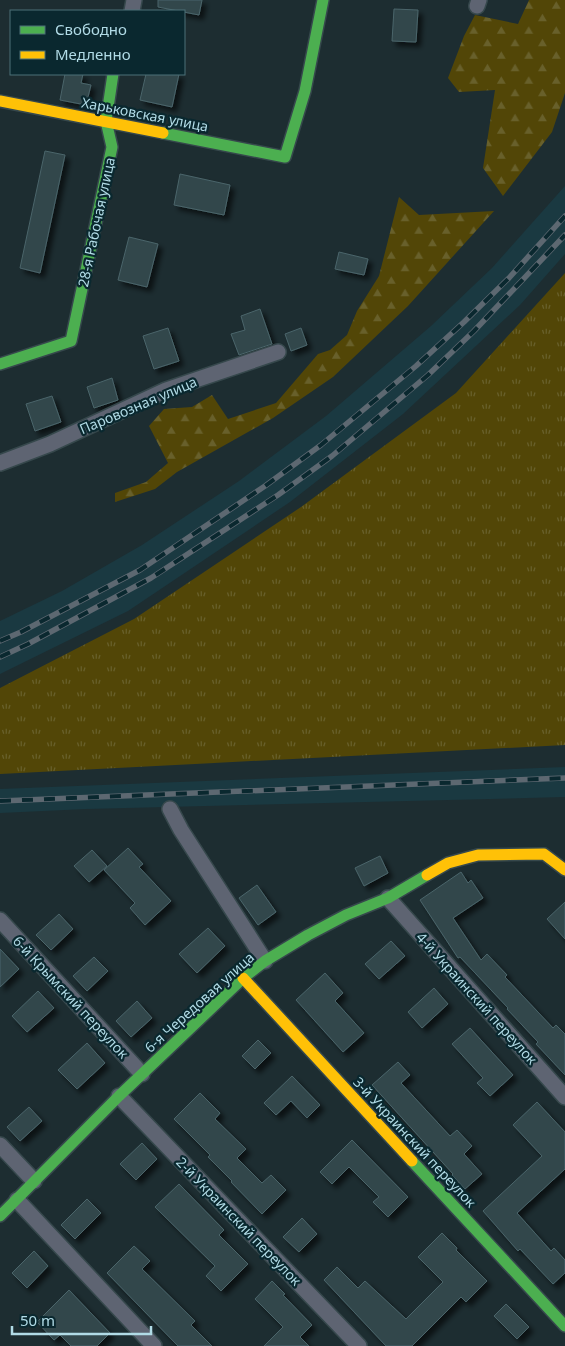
<svg xmlns="http://www.w3.org/2000/svg" width="565" height="1346" font-family="'Noto Sans',sans-serif">
<style>
.built{fill:#1a3941}
.grass{fill:url(#grass-tufts)}
.forest{fill:url(#forest-firs)}
.building{fill:#31474c;stroke:#4b656a;filter:url(#shadow)}
.lines{fill:none;stroke-linecap:round;stroke-linejoin:round}
.street-casing{stroke:#36484c;stroke-width:18}
.fast-casing{stroke:#36484c;stroke-width:14}
.slow-casing{stroke:#36484c;stroke-width:14}
.street{stroke:#5e6472;stroke-width:15}
.fast{stroke:#4caf50;stroke-width:11}
.slow{stroke:#ffc107;stroke-width:11}
.rail-casing{stroke:#5d6871;stroke-width:5.5}
.rail{stroke:#0a282f;stroke-width:4;stroke-dasharray:11;stroke-linecap:butt}
.labels{text-anchor:middle;dominant-baseline:central;stroke-width:4.5;stroke-linejoin:round;paint-order:stroke}
.street-label{font-size:14px;fill:#b1dbe6;stroke:#0a282f}
</style>
<defs>
<pattern id="grass-tufts" width="24" height="20" patternUnits="userSpaceOnUse" patternTransform="scale(1.25)"><rect width="24" height="20" fill="#524607"/><path d="M3 7l-1-3M5 7V3M7 7l1-3M15 17l-1-3M17 17v-4M19 17l1-3" fill="none" stroke="#68602b"/></pattern>
<pattern id="forest-firs" width="22" height="20" patternUnits="userSpaceOnUse" patternTransform="scale(1.25)"><rect width="22" height="20" fill="#524607"/><path d="M5 1l3.5 6h-7zM16 11l3.5 6h-7z" fill="#68602b"/></pattern>
<filter id="shadow"><feDropShadow dx="4.5" dy="4.5" stdDeviation="2.5" flood-color="#0009"/></filter>
</defs>
<rect width="100%" height="100%" fill="#1d2d31"/>
<!-- built -->
<g class="built">
<polygon points="565,186 565,254 520,305 403,414 290,502 128,611 0,674 0,621 62,591 142,545 239,481 326,416 431,326 492,268"/>
<polygon points="565,767 565,797 86,809 0,813 0,789"/>
</g>
<!-- grass -->
<polygon class="grass" points="565,273 565,745 0,774 0,688 134,619 301,507 456,393"/>
<!-- forest -->
<g class="forest">
<polygon points="529,0 565,0 565,93 552,132 503,196 483,168 495,90 459,92 448,78 464,36 475,15 518,24"/>
<polygon points="399,197 419,215 494,211 408,306 333,377 273,418 177,472 155,489 115,502 115,493 146,482 168,463 149,426 164,409 192,407 212,395 228,419 276,403 318,354 330,350 347,335 357,311 379,276"/>
</g>
<!-- building -->
<g class="building">
<polygon points="158,0 202,0 199,15 158,7"/>
<polygon points="394,9 418,10 416,42 392,41"/>
<polygon points="65,74 83,74 81,83 91,85 86,105 60,100"/>
<polygon points="146,74 179,74 172,107 140,100"/>
<polygon points="45,151 65,155 40,273 20,268"/>
<polygon points="180,174 230,185 224,215 174,205"/>
<polygon points="129,237 158,244 147,287 118,280"/>
<polygon points="339,252 368,259 364,275 335,269"/>
<polygon points="260,309 272,344 239,355 231,334 245,330 241,316"/>
<polygon points="168,328 179,361 154,369 143,336"/>
<polygon points="301,328 307,345 291,351 285,334"/>
<polygon points="112,378 118,400 94,408 87,387"/>
<polygon points="52,396 61,422 35,431 26,404"/>
<polygon points="128,848 143,864 139,867 171,901 145,925 130,908 135,903 104,870"/>
<polygon points="92,850 107,866 89,882 74,866"/>
<polygon points="380,856 388,873 364,886 355,868"/>
<polygon points="461,872 468,883 471,880 483,898 453,918 481,960 487,954 507,975 505,977 553,1028 556,1025 565,1034 565,1075 536,1044 538,1042 507,1009 508,1008 460,957 458,958 420,900"/>
<polygon points="257,885 276,912 258,925 239,898"/>
<polygon points="565,902 565,939 547,919"/>
<polygon points="59,914 73,929 51,950 36,935"/>
<polygon points="208,928 225,946 197,973 179,954"/>
<polygon points="391,941 405,956 379,979 365,964"/>
<polygon points="0,949 19,969 0,987"/>
<polygon points="94,957 108,971 87,991 73,976"/>
<polygon points="325,973 343,993 335,1001 364,1033 343,1052 296,1000"/>
<polygon points="434,988 448,1004 422,1028 408,1012"/>
<polygon points="38,991 54,1008 27,1032 12,1016"/>
<polygon points="137,1001 152,1018 131,1037 116,1021"/>
<polygon points="470,1028 513,1075 490,1096 477,1083 483,1078 452,1044"/>
<polygon points="258,1040 271,1053 255,1069 242,1056"/>
<polygon points="87,1043 105,1063 77,1089 58,1070"/>
<polygon points="398,1062 410,1075 401,1083 450,1136 457,1130 472,1146 464,1154 482,1174 465,1189 452,1175 453,1174 372,1085"/>
<polygon points="292,1076 320,1105 307,1118 291,1101 276,1115 264,1103"/>
<polygon points="200,1093 220,1113 215,1119 246,1149 237,1158 262,1183 271,1175 286,1190 262,1214 231,1182 232,1181 208,1157 210,1155 174,1119"/>
<polygon points="537,1102 565,1132 565,1169 517,1213 551,1251 554,1248 565,1260 565,1273 553,1284 520,1249 518,1251 483,1211 542,1156 513,1125"/>
<polygon points="29,1107 42,1121 20,1141 7,1127"/>
<polygon points="352,1140 408,1197 388,1217 373,1202 379,1197 349,1167 332,1184 320,1172"/>
<polygon points="142,1143 157,1159 136,1180 120,1164"/>
<polygon points="179,1184 224,1230 219,1235 248,1264 221,1291 206,1276 215,1266 155,1207"/>
<polygon points="87,1199 101,1213 75,1239 61,1225"/>
<polygon points="302,1218 317,1234 299,1252 283,1237"/>
<polygon points="442,1233 457,1248 456,1250 487,1281 466,1302 461,1297 412,1346 386,1346 324,1280 337,1267 358,1288 365,1281 406,1319 443,1282 418,1257"/>
<polygon points="134,1246 150,1261 142,1269 195,1321 191,1325 212,1346 178,1346 107,1273"/>
<polygon points="34,1251 48,1266 27,1288 12,1273"/>
<polygon points="272,1281 285,1294 283,1295 312,1325 300,1337 309,1346 264,1346 283,1327 255,1299"/>
<polygon points="69,1290 110,1333 97,1346 71,1346 60,1335 54,1340 37,1322"/>
<polygon points="506,1304 529,1327 517,1339 494,1316"/>
</g>
<g class="lines">
<!-- street casing -->
<g class="street-casing">
<g id="street">
<polyline points="477,6 479,0"/>
<polyline points="132,11 134,0"/>
<polyline points="0,463 50,444 166,390 278,352"/>
<polyline points="170,809 181,830 265,961"/>
<polyline points="388,898 565,1097"/>
<polyline points="0,920 142,1074"/>
<polyline points="119,1096 359,1346"/>
<polyline points="0,1145 34,1181"/>
<polyline points="17,1200 154,1346"/>
</g>
</g>
<!-- fast casing -->
<g class="fast-casing">
<g id="fast">
<polyline points="163,133 285,157 305,91 323,0"/>
<polyline points="0,364 71,341 112,147 106,121 113,74"/>
<polyline points="412,1161 565,1326"/>
<polyline points="0,1216 119,1096 243,978 265,961 308,935 346,915 388,898 427,875"/>
</g>
</g>
<!-- slow casing -->
<g class="slow-casing">
<g id="slow">
<polyline points="0,101 163,133"/>
<polyline points="427,875 448,863 478,855 544,854 565,870"/>
<polyline points="243,978 412,1161"/>
</g>
</g>
<!-- street -->
<use href="#street" class="street"/>
<!-- fast -->
<use href="#fast" class="fast"/>
<!-- slow -->
<use href="#slow" class="slow"/>
<!-- rail casing -->
<g class="rail-casing">
<g id="rail">
<polyline points="0,641 21,632 140,570 265,486 321,445 416,366 464,322 509,278 565,216"/>
<polyline points="0,657 28,644 151,578 278,495 332,456 428,375 474,331 565,235"/>
<polyline points="0,801 565,778"/>
</g>
</g>
<!-- rail -->
<use href="#rail" class="rail"/>
</g>
<g class="labels">
<!-- street labels -->
<g class="street-label">
<text transform="translate(145 114) rotate(11)">Харьковская улица</text>
<text transform="translate(96 222) rotate(-78)">28-я Рабочая улица</text>
<text transform="translate(138 405) rotate(-23)">Паровозная улица</text>
<text transform="translate(71 997) rotate(47)">6-й Крымский переулок</text>
<text transform="translate(477 998) rotate(48)">4-й Украинский переулок</text>
<text transform="translate(199 1002) rotate(-42)">6-я Чередовая улица</text>
<text transform="translate(415 1142) rotate(47)">3-й Украинский переулок</text>
<text transform="translate(239 1221) rotate(46)">2-й Украинский переулок</text>
</g>
</g>
<!-- legend -->
<rect x="10" y="10" width="175" height="65" fill="#0a282f" stroke="#4d7078"/>
<rect x="20" y="26" width="25" height="8" fill="#4caf50" stroke="#4d7078"/>
<text x="55" y="35" font-size="15" fill="#b1dbe6">Свободно</text>
<rect x="20" y="51" width="25" height="8" fill="#ffc107" stroke="#4d7078"/>
<text x="55" y="60" font-size="15" fill="#b1dbe6">Медленно</text>
<!-- scale -->
<path d="M12 1326v8h139v-8" fill="none" stroke="#b1dbe6" stroke-width="2.5"/>
<text x="20" y="1326" font-size="15" fill="#b1dbe6" stroke="#0a282f" stroke-width="4" paint-order="stroke">50 m</text>
</svg>
